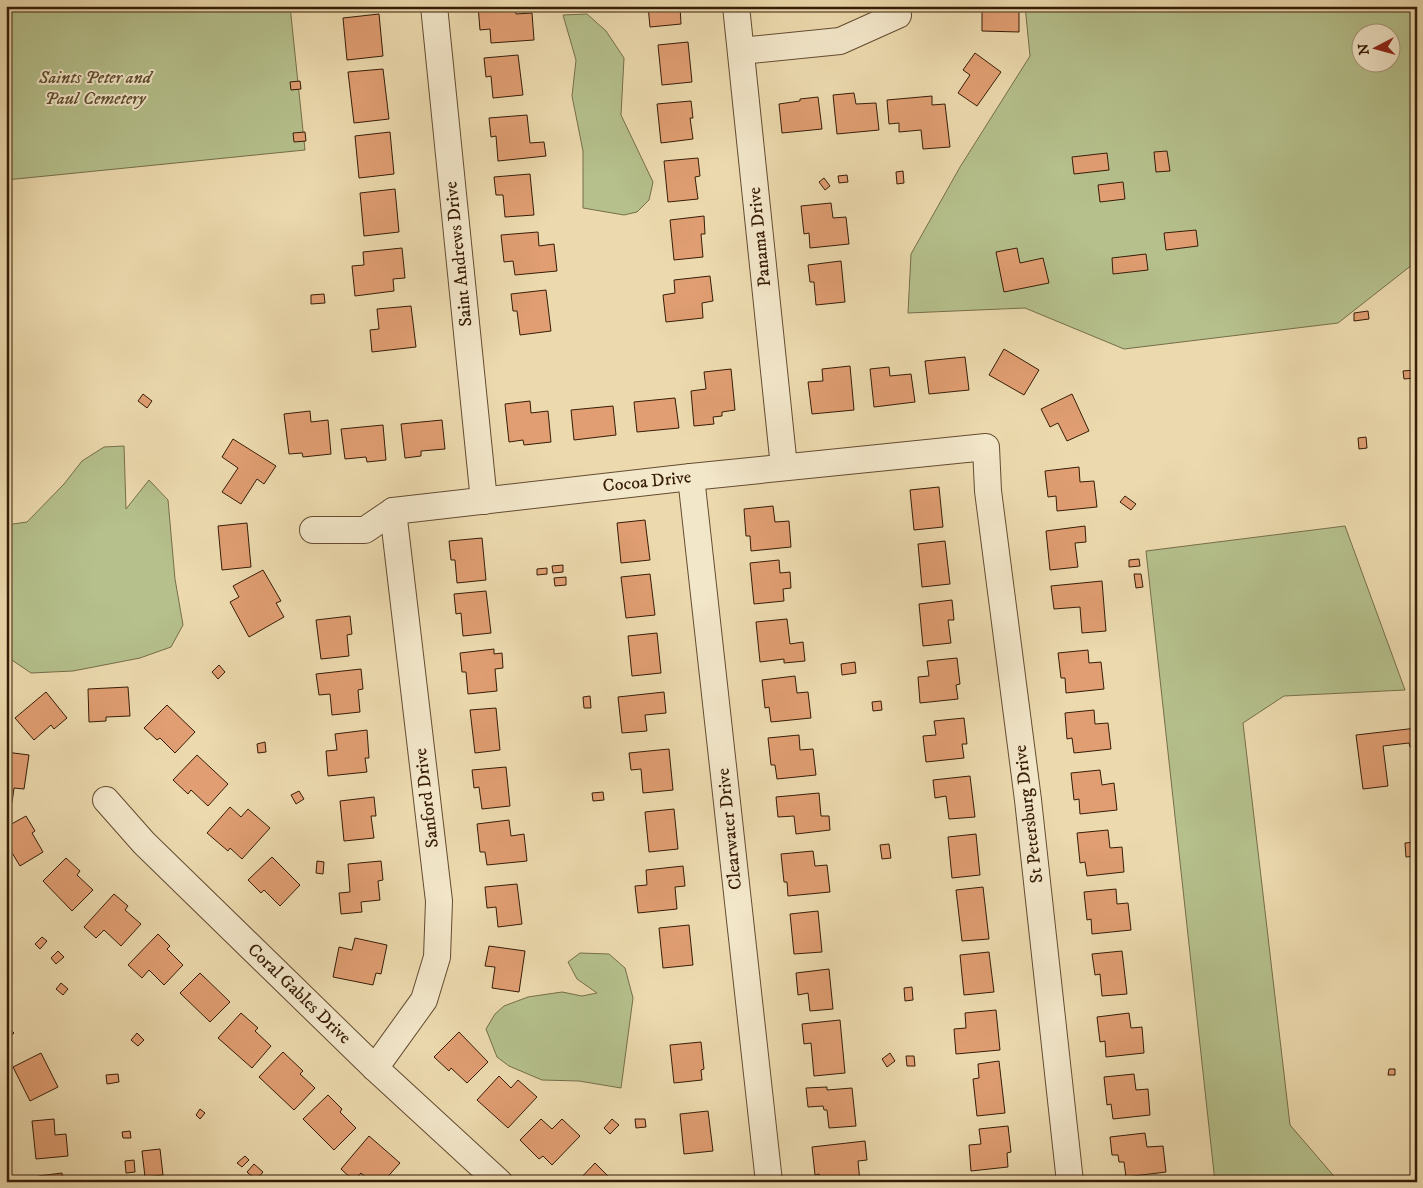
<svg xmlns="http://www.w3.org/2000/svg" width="1423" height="1188" font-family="'IM FELL DW Pica',serif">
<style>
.green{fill:#b5c08c;stroke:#766e4a;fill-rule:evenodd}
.building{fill:#e09e72;stroke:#371c07}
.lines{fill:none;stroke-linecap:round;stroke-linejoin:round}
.minor-casing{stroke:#644c31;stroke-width:28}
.minor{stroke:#f3e7ca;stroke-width:26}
.labels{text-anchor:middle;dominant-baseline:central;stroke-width:4;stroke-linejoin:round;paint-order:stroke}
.park-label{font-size:18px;font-style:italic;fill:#5d4d2f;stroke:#f3e7ca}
.street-label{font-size:18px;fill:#371c07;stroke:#f3e7ca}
</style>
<rect width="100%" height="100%" fill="#ecdaae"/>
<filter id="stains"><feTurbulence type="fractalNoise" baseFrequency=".004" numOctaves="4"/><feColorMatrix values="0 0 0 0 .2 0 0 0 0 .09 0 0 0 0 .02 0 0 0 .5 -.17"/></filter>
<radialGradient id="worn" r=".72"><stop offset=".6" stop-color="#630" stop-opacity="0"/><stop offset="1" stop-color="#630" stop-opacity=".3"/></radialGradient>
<!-- green -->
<g class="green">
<polygon points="6,6 290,6 305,150 6,180"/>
<path d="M 1025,6 L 1417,6 L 1417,261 L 1338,323 L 1124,349 L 1025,308 L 908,313 L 911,254 L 960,167 L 1030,56 ZM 1360,32 L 1390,32 L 1390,62 L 1360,62 Z"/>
<polygon points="587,14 606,31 624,58 621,115 653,182 649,200 637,212 624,215 583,208 583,151 572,96 576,60 563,15"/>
<polygon points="124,446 126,509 149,480 168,500 175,579 183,625 171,647 140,658 73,671 31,673 6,656 6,525 27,522 64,484 82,461 104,447"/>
<polygon points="1345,526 1405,690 1284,696 1243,723 1290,1125 1339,1182 1215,1182 1146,551"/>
<polygon points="580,953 609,954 625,968 633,998 621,1088 579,1081 542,1080 509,1066 497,1057 486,1029 495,1014 504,1006 528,997 562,992 582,996 597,993 577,979 568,962"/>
</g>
<!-- building -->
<g class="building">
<polygon points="478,6 515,6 516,14 532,13 534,40 491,43 490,29 480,30"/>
<polygon points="648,6 680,6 681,24 650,27"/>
<polygon points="982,6 1027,6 1027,8 1019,8 1019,32 982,31"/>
<polygon points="379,14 383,56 347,60 343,18"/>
<polygon points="688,42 692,82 662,85 658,45"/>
<polygon points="975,53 1001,72 977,106 958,93 970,75 963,70"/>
<polygon points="518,55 523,95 493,98 491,76 486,77 484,58"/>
<polygon points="383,69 389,119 354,123 348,72"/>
<polygon points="300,81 301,89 291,90 290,82"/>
<polygon points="854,93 856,104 876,103 879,130 837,134 833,95"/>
<polygon points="932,96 932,105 945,104 950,147 923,149 921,130 899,132 899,123 889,124 887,100"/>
<polygon points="818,97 822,129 782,133 779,104 800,101 800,99"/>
<polygon points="691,101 693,118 690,118 693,139 661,143 657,104"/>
<polygon points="527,115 530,143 544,142 546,156 498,161 496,136 491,137 489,118"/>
<polygon points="305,132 306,141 294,142 293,133"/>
<polygon points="390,132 394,174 359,178 355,136"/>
<polygon points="1167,151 1170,171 1156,172 1154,152"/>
<polygon points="1107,153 1109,170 1074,174 1072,157"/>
<polygon points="698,158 700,176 695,177 698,199 668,202 664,161"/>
<polygon points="903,171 904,183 897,184 896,172"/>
<polygon points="530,174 534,215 505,217 503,195 496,195 494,177"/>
<polygon points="847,175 848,182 839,183 838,176"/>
<polygon points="824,178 830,186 825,190 819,182"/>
<polygon points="1123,182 1125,199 1100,202 1098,185"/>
<polygon points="395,189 399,232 364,236 360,193"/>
<polygon points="831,203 833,218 846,217 849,244 810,248 809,233 804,234 801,206"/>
<polygon points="704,216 705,234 701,234 703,257 674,260 670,220"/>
<polygon points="1196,230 1198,246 1166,250 1164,233"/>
<polygon points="538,232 539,246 554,244 557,271 515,275 513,261 504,262 501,235"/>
<polygon points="402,248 405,278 393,279 394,291 355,296 352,266 364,265 363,252"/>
<polygon points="1017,248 1020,263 1043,258 1049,283 1004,292 996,252"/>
<polygon points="1146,254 1148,270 1113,274 1112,258"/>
<polygon points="841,261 845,302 816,305 814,282 810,282 808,265"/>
<polygon points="710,276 713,301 702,303 703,318 666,322 663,295 675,293 674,280"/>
<polygon points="546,290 551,331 520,335 517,311 513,311 511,294"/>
<polygon points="324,294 325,303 311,304 311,295"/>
<polygon points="411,306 416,347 372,352 370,330 379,329 377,309"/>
<polygon points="1368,311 1369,319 1354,321 1354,313"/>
<polygon points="1004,349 1039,370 1024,395 989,375"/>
<polygon points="965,357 969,390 929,394 925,361"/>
<polygon points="850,366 854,410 812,414 808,382 823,381 822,369"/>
<polygon points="889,367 890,376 911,374 915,402 874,407 870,369"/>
<polygon points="731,369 735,410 722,412 722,416 713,417 714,424 694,426 691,391 706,389 704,372"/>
<polygon points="1414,370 1415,378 1404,379 1403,371"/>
<polygon points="143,394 152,401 147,408 138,401"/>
<polygon points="1072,394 1089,431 1067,441 1058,423 1050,427 1041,409"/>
<polygon points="675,398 679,428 637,432 634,402"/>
<polygon points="530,401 531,413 548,411 551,442 524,445 523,440 509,442 505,404"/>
<polygon points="613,406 616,435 574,440 571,410"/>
<polygon points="310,411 311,422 328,420 331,454 303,457 302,453 289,454 284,414"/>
<polygon points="442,420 445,449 421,451 421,456 405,458 401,424"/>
<polygon points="383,425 386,460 367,462 366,457 345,459 341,429"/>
<polygon points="1366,437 1367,448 1359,449 1358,438"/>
<polygon points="233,439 276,466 264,484 257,479 241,504 222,492 238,468 222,457"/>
<polygon points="1079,467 1080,482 1094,481 1097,507 1057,511 1056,496 1048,497 1045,471"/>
<polygon points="939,487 943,527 914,530 910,490"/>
<polygon points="1125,496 1136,504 1131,510 1120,502"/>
<polygon points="773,506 775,522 789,521 791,547 751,551 750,536 746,536 744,509"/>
<polygon points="645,520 650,560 621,563 617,523"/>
<polygon points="247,523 251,567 222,570 218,526"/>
<polygon points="1085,526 1086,542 1075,543 1078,567 1050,570 1046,531"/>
<polygon points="482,538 486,580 457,583 455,560 451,560 449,541"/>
<polygon points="945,541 950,584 922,587 918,544"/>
<polygon points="1139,559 1140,566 1129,567 1129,560"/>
<polygon points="779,560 780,573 790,572 791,588 783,589 784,601 754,604 750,563"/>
<polygon points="563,565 563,572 553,573 552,566"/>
<polygon points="547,568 547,574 537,575 537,569"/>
<polygon points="263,570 281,601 276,603 284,617 249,637 230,602 239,597 233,586"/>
<polygon points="650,574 655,615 626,618 621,577"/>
<polygon points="1134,574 1141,574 1143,587 1136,588"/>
<polygon points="566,577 566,585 555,586 554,578"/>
<polygon points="1102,581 1106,631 1082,633 1080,607 1054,609 1051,586"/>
<polygon points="486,591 491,633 463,636 461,613 456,614 454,594"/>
<polygon points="952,600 954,620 948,620 951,643 923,646 919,604"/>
<polygon points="350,616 352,634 347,635 349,656 321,659 316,620"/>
<polygon points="787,619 790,644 803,642 805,661 784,663 784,659 760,662 756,622"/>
<polygon points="657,633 661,673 632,676 628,636"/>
<polygon points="494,649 494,654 502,653 503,668 495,669 497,691 468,694 466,672 462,672 460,653"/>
<polygon points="1088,650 1089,663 1101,662 1104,689 1066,693 1065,678 1061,678 1058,653"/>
<polygon points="957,658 960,684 956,685 958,699 920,703 918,677 929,676 927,661"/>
<polygon points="855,662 856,673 842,675 841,664"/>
<polygon points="219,665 225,672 218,679 212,672"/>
<polygon points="361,669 363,689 358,690 360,712 332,715 330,694 319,695 316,674"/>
<polygon points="795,676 797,693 808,692 811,718 771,722 769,707 765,708 762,680"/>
<polygon points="128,687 130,716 106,717 106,721 89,722 88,689"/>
<polygon points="46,692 67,718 54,729 51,725 34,740 15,718"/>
<polygon points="664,692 666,713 645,715 647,731 622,733 618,697"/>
<polygon points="590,696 591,708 584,708 583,697"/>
<polygon points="881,701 882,710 873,711 872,702"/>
<polygon points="167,705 195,732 175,753 160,738 157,740 144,728"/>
<polygon points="496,708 500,750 475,753 470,710"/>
<polygon points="1094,710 1095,724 1108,723 1111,749 1074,753 1072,738 1067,739 1065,713"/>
<polygon points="964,718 967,744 962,744 964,758 926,762 923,736 936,735 934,721"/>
<polygon points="1417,728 1417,747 1410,747 1409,743 1383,746 1388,786 1363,789 1356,735"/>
<polygon points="367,730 369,758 365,758 367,772 328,776 326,751 337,750 335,734"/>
<polygon points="799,735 800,750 813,749 816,775 777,779 775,765 771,765 768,738"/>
<polygon points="265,742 266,752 258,753 257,744"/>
<polygon points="669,749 673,790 643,793 641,769 631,770 629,753"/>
<polygon points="6,752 29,755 24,789 14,788 12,803 6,802"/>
<polygon points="197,755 228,784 208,806 191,790 188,794 173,780"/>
<polygon points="506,767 510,806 482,809 479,787 474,788 472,770"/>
<polygon points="1100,770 1102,785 1114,783 1117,810 1080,814 1079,799 1074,800 1071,773"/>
<polygon points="970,776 975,817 949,819 946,796 935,798 933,780"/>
<polygon points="299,791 304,799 296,804 291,795"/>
<polygon points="603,792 604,800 593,801 592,793"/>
<polygon points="819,793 821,816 829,816 830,830 796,834 794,816 778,817 776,797"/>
<polygon points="374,797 376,816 371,816 374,838 344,841 340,801"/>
<polygon points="230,807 241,817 248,809 270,828 242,859 230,848 228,851 207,833"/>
<polygon points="674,809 678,849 649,852 645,812"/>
<polygon points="26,816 35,831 32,833 43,852 20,866 6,843 6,827"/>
<polygon points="509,820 511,836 524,834 527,861 487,865 485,852 480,852 477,824"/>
<polygon points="1108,830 1110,848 1122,847 1124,872 1087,876 1085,862 1080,863 1077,833"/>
<polygon points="976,834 980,875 952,878 948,837"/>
<polygon points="1417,842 1417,856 1406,857 1405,843"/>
<polygon points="889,844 891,858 882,859 880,845"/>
<polygon points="813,851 815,866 827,865 830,892 788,896 787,882 784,882 781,854"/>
<polygon points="272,857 300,885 280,906 264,890 261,893 248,880"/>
<polygon points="66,858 80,871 77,875 93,890 72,911 43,881"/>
<polygon points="317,861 324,862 323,874 316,873"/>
<polygon points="381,861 383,880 378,881 380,900 361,902 362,912 341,914 339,893 350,892 348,864"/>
<polygon points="683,866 685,886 675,887 677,909 638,913 635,886 647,885 646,870"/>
<polygon points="517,884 522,924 498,927 496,907 487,908 485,887"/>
<polygon points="983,887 989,939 962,941 956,890"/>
<polygon points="1116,889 1117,904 1128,903 1131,930 1092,934 1091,919 1087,920 1084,892"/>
<polygon points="114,894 128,906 125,910 141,924 121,946 104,930 96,938 84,927"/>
<polygon points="818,911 822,952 794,954 790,914"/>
<polygon points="689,925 693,965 663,968 659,928"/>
<polygon points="158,934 170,946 167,949 183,965 164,985 149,970 142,978 128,965"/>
<polygon points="42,937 47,941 40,949 35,944"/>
<polygon points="355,938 387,945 381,974 376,973 373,985 333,977 339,947 352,950"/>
<polygon points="489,946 525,951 519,992 492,988 495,967 485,966"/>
<polygon points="58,951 64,957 56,964 51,958"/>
<polygon points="1122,951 1127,994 1102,996 1100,974 1095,975 1092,954"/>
<polygon points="989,952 994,992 964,995 960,955"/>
<polygon points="829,969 833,1009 810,1011 808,993 798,995 796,973"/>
<polygon points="200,973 230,1002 210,1022 180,993"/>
<polygon points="61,983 68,989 63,995 56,989"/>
<polygon points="912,987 913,1000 905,1001 904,988"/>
<polygon points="996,1010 1000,1050 956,1054 954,1029 966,1028 965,1013"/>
<polygon points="241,1013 258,1028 255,1031 271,1046 252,1068 218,1038"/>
<polygon points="1129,1013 1131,1028 1142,1027 1144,1053 1106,1057 1105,1041 1100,1042 1097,1017"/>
<polygon points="840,1020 845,1073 814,1076 811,1043 804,1044 802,1024"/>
<polygon points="6,1026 14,1033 6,1041"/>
<polygon points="459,1032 488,1062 467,1083 451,1068 449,1071 434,1057"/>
<polygon points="137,1033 144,1040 138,1046 131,1040"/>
<polygon points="701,1042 704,1069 701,1070 702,1080 674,1083 670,1045"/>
<polygon points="283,1052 303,1071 300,1074 315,1088 294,1110 259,1077"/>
<polygon points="41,1053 58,1087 30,1101 13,1067"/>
<polygon points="890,1053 895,1061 887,1067 882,1059"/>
<polygon points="906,1056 914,1056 915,1066 907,1066"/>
<polygon points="999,1061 1005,1113 977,1116 973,1079 979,1078 978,1064"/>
<polygon points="1389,1069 1395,1069 1395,1075 1388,1075"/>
<polygon points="118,1074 119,1082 107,1084 106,1075"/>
<polygon points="1134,1074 1136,1090 1148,1089 1150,1115 1113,1119 1111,1104 1107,1105 1104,1077"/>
<polygon points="499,1076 511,1088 518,1080 537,1097 508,1128 477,1100"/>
<polygon points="827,1087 827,1090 852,1088 856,1126 829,1128 827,1110 824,1110 823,1106 808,1107 806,1088"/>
<polygon points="328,1095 342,1109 340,1112 356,1128 334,1150 303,1119"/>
<polygon points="200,1109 205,1113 200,1119 196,1115"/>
<polygon points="708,1111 713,1151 684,1154 680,1114"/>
<polygon points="54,1119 55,1135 66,1134 68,1156 36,1159 32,1121"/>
<polygon points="541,1119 552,1129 562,1119 580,1136 552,1165 543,1156 539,1159 520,1140"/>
<polygon points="612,1119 619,1125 610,1134 604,1128"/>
<polygon points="635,1119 645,1119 646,1127 636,1128"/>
<polygon points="1008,1126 1011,1152 1007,1153 1008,1167 971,1171 969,1145 981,1144 979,1129"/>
<polygon points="130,1131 131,1138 123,1138 122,1132"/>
<polygon points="1145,1133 1147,1147 1163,1146 1166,1172 1126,1177 1124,1162 1119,1162 1118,1155 1112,1155 1110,1137"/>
<polygon points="369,1136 400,1163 383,1182 371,1182 361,1173 354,1181 341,1169"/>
<polygon points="865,1141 867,1160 858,1161 860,1182 820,1182 819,1174 815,1175 812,1147"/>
<polygon points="160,1149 163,1175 145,1177 142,1151"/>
<polygon points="245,1156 249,1160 242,1167 237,1163"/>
<polygon points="134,1160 135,1172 126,1173 125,1161"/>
<polygon points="595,1163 614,1182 577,1182"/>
<polygon points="254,1164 263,1172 256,1180 247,1172"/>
<polygon points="62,1173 63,1182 39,1182 38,1176"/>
<polygon points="416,1176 422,1182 409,1182"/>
</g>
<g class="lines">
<!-- minor casing -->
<g class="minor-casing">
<g id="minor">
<polyline points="434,6 484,501"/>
<polyline points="736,6 784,467"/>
<polyline points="741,51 840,41 898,15"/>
<polyline points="691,477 769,1182"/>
<polyline points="313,530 365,530 393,511 691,477 986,447 988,491 1028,800 1070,1182"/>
<polyline points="106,800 144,843 375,1068 499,1182"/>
<polyline points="375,1068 424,1000 437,957 439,901 393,511"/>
</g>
</g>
<!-- minor -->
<use href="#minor" class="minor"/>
</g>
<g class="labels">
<!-- park labels -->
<g class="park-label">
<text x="95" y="78">Saints Peter and<tspan x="95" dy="21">Paul Cemetery</tspan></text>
</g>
<!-- street labels -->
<g class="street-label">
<text transform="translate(760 237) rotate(-96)">Panama Drive</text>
<text transform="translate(459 254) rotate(-96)">Saint Andrews Drive</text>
<text transform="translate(647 482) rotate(-6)">Cocoa Drive</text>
<text transform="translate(427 798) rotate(-97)">Sanford Drive</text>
<text transform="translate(1029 814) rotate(-97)">St Petersburg Drive</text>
<text transform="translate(730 829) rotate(-96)">Clearwater Drive</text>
<text transform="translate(299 994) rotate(44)">Coral Gables Drive</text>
</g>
</g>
<!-- margin -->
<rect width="1423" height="1188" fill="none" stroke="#ecdaae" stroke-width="25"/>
<rect x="8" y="8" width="1408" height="1173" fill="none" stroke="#371c07" stroke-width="2.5"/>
<rect x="12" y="12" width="1398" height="1163" fill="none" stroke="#371c07"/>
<!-- north arrow -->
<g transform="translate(1376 48) rotate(264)"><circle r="24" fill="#f3e7ca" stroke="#a8967c"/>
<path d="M0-4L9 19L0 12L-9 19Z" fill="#8f2418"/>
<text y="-8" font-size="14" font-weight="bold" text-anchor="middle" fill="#371c07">N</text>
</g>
<rect width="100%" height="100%" filter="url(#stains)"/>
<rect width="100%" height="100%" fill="url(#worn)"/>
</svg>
